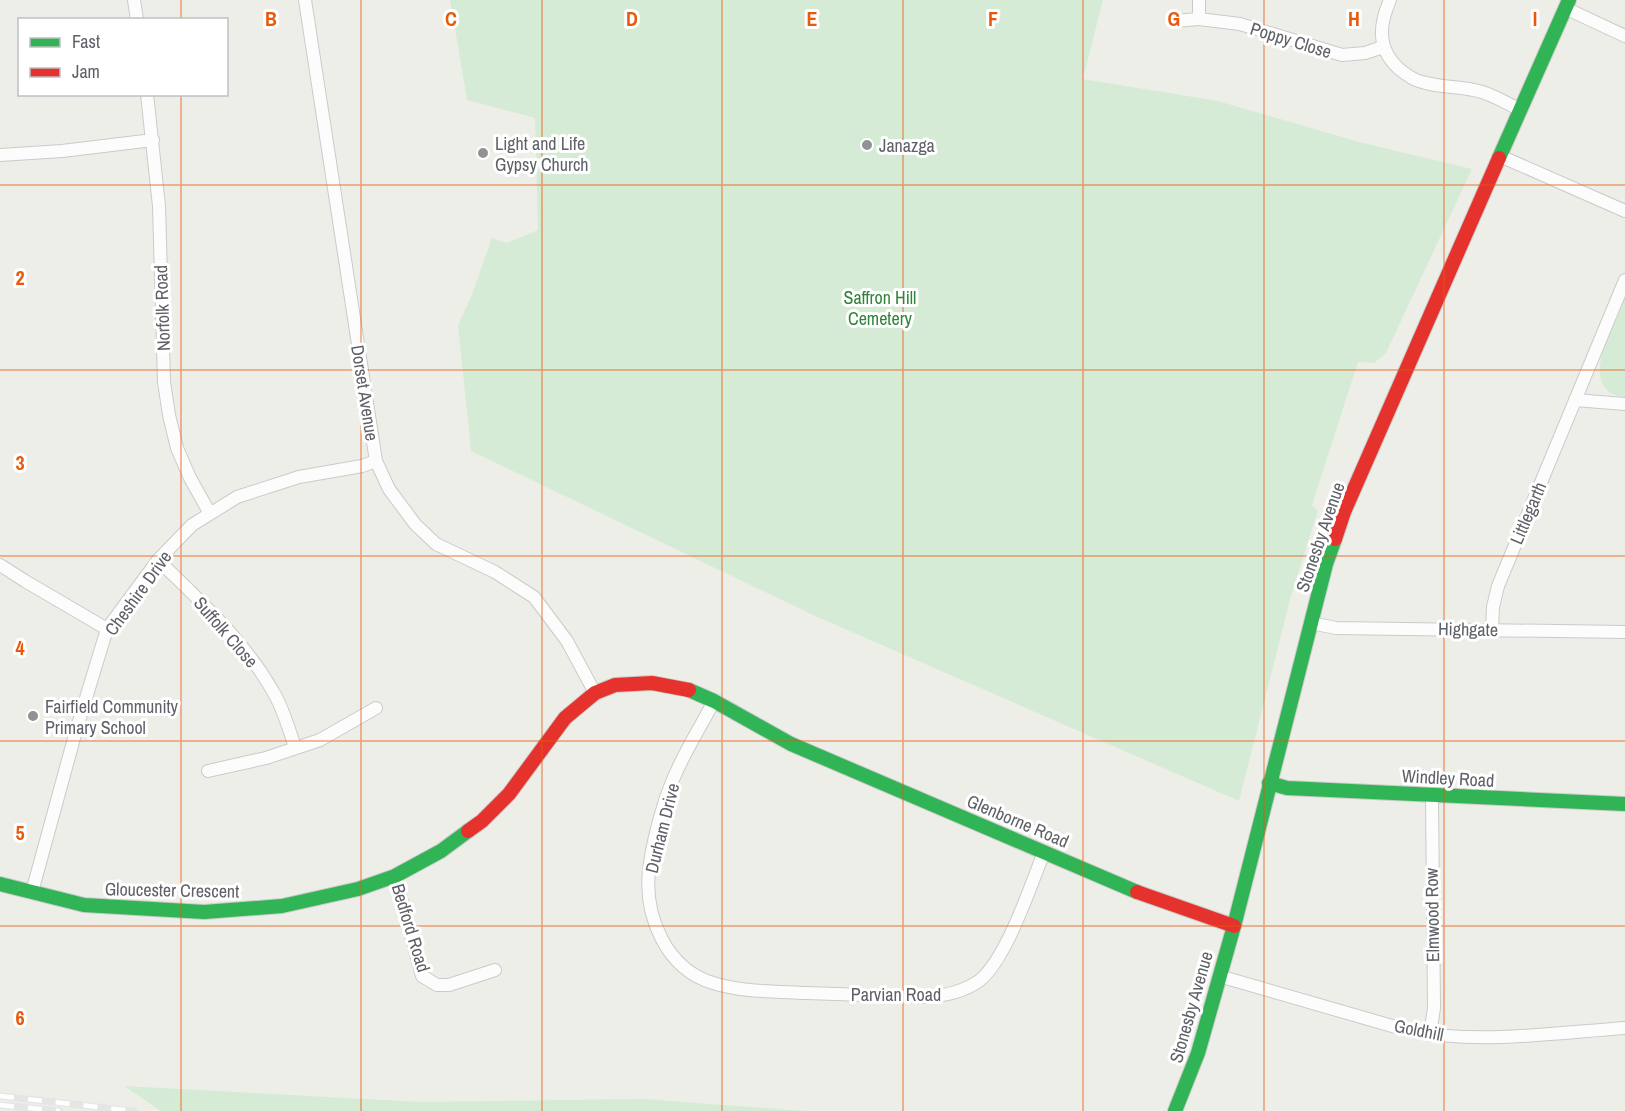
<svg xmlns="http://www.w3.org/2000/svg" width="1625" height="1111" font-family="'Archivo Narrow',sans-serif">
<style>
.green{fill:#d6ebd5}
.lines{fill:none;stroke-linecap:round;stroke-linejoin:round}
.street-casing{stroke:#cacbc9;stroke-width:14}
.fast-casing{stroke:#cbcbca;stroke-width:16}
.jam-casing{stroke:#cbcbca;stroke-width:16}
.street{stroke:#fcfcfc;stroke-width:12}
.fast{stroke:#30b455;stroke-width:14}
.jam{stroke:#e5322d;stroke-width:14}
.rail-casing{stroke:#e4e5e4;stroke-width:7}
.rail{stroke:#fff;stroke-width:4.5;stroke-dasharray:14;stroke-linecap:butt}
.grid{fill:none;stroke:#e8590c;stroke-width:1.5;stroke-opacity:0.55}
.poi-dot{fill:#909294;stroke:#fff;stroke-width:2}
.labels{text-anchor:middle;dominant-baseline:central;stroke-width:6;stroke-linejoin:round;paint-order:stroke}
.street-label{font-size:18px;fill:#5e6167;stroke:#fff}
.poi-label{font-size:18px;fill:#5e6167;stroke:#fff;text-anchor:start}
.park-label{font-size:18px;fill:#308339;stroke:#fff}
.grid-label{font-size:20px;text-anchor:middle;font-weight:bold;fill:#e8590c;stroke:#fff;stroke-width:6;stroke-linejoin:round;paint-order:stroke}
</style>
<rect width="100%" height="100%" fill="#eeeee9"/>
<!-- green -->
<g class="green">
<polygon points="450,0 1103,0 1083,79 1218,101 1359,142 1472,169 1386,353 1374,363 1358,362 1312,505 1318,511 1291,596 1239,801 813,615 471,451 458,325 471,297 492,238 507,243 538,230 535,118 467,100"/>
<path d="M 1625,296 L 1625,397 C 1574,392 1615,320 1625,296 Z"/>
<polygon points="124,1086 421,1102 643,1099 804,1111 161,1111"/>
</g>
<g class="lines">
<!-- street casing -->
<g class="street-casing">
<g id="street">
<polyline points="134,0 137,20"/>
<polyline points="305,0 376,461 389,489 415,524 436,544 495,572 534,597 567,641 595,693"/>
<polyline points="1199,0 1199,19 1240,24 1342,55 1365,53 1383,47"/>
<path d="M 1390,0 C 1379,25 1377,48 1398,68 C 1405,74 1413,80 1422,82 C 1441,88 1463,86 1482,92 C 1495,96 1508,104 1521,110"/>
<polyline points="1565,8 1625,36"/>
<polyline points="1174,21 1199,19"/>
<polyline points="147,94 159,206 164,382 169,415 177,448 190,478 209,512"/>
<polyline points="0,155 62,151 153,140"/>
<polyline points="1500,156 1625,211"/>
<polyline points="1575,400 1625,404"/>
<path d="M 158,560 C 201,602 246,642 275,695 C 284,711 289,730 295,747"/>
<polyline points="0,565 25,581 107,629"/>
<polyline points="1311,623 1336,628 1625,632"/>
<polyline points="1492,630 1493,607 1498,586 1625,280"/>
<path d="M 714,701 C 700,728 683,754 672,782 C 662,806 652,844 649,870 C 644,916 666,969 713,983 C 741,992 773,991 803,993 C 844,994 885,996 925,997 C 944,996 963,992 979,981 C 1006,960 1031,885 1044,852"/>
<polyline points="208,771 266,758 320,740 376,708"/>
<polyline points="395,876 422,976 437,985 449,985 495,970"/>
<polyline points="32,892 76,731 107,629 158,560 192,525 237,497 299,477 362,466 376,461"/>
<path d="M 1219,976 L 1406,1030 C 1478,1045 1553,1033 1625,1028"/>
<polyline points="1430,1035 1434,1008 1432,796"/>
</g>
</g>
<!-- fast casing -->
<g class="fast-casing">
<g id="fast">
<polyline points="1499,158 1569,0"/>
<polyline points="689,690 714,701 791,744 1137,892"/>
<polyline points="1269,783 1287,788 1625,804"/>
<polyline points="0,884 84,905 204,912 282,906 358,889 395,876 441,851 468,831"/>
<polyline points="1175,1111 1198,1053 1234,926 1326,564 1335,539"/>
</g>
</g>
<!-- jam casing -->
<g class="jam-casing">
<g id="jam">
<polyline points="1335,539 1344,512 1499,158"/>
<polyline points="468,831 482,821 509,794 565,718 595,693 615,685 652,683 689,690"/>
<polyline points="1137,892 1234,926"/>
</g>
</g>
<!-- street -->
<use href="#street" class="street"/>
<!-- fast -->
<use href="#fast" class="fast"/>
<!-- jam -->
<use href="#jam" class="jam"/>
<!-- rail casing -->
<g class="rail-casing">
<g id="rail">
<polyline points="0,1096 134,1111"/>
<polyline points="0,1105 60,1111"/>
</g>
</g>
<!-- rail -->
<use href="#rail" class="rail"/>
</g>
<!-- grid -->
<path class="grid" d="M 181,0 L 181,20M 361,0 L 361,1111M 542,0 L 542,1111M 722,0 L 722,1111M 903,0 L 903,1111M 1083,0 L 1083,1111M 1264,0 L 1264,1111M 1444,0 L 1444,1111M 181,94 L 181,1111M 0,185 L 1625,185M 0,370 L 1625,370M 0,556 L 1625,556M 0,741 L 1625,741M 0,926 L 1625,926"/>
<!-- markers -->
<g class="poi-dot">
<circle cx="867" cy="145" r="6"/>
<circle cx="483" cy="153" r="6"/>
<circle cx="33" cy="716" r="6"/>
</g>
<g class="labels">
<!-- street labels -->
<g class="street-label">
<text transform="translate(1291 40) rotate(17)">Poppy Close</text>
<text transform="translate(162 308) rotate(-92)">Norfolk Road</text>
<text transform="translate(365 393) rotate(81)">Dorset Avenue</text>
<text transform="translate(1528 513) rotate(-67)">Littlegarth</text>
<text transform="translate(1320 537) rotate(-71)">Stonesby Avenue</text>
<text transform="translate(138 593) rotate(-54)">Cheshire Drive</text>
<text transform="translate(1468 629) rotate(1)">Highgate</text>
<text transform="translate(226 632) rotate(49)">Suffolk Close</text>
<text transform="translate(1448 778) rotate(3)">Windley Road</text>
<text transform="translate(1018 821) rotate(23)">Glenborne Road</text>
<text transform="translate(662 828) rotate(-76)">Durham Drive</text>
<text transform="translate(172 890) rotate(1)">Gloucester Crescent</text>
<text transform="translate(1432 915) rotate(-91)">Elmwood Row</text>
<text transform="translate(411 928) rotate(73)">Bedford Road</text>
<text x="896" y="994">Parvian Road</text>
<text transform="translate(1191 1007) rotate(-74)">Stonesby Avenue</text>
<text transform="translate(1419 1030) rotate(11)">Goldhill</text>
</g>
<!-- poi labels -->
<g class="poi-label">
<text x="495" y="143">Light and Life<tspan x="495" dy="21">Gypsy Church</tspan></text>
<text x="879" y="145">Janazga</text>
<text x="45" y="706">Fairfield Community<tspan x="45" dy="21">Primary School</tspan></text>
</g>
<!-- park labels -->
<g class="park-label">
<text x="880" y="297">Saffron Hill<tspan x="880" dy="21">Cemetery</tspan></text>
</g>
</g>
<g class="grid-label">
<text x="271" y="26">B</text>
<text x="451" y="26">C</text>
<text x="632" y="26">D</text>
<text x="812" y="26">E</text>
<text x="993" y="26">F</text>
<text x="1174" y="26">G</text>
<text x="1354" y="26">H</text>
<text x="1535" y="26">I</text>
<text x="20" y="285">2</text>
<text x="20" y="470">3</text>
<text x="20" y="655">4</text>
<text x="20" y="840">5</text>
<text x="20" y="1025">6</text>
</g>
<!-- legend -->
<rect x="18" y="18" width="210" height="78" fill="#ffffff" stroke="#bfc0c2" stroke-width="1.5"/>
<rect x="30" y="38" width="30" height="9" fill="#30b455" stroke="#bfc0c2" stroke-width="1.5"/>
<text x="72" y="48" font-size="18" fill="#5e6167">Fast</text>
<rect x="30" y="68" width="30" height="9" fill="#e5322d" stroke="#bfc0c2" stroke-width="1.5"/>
<text x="72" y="78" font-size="18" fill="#5e6167">Jam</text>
</svg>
